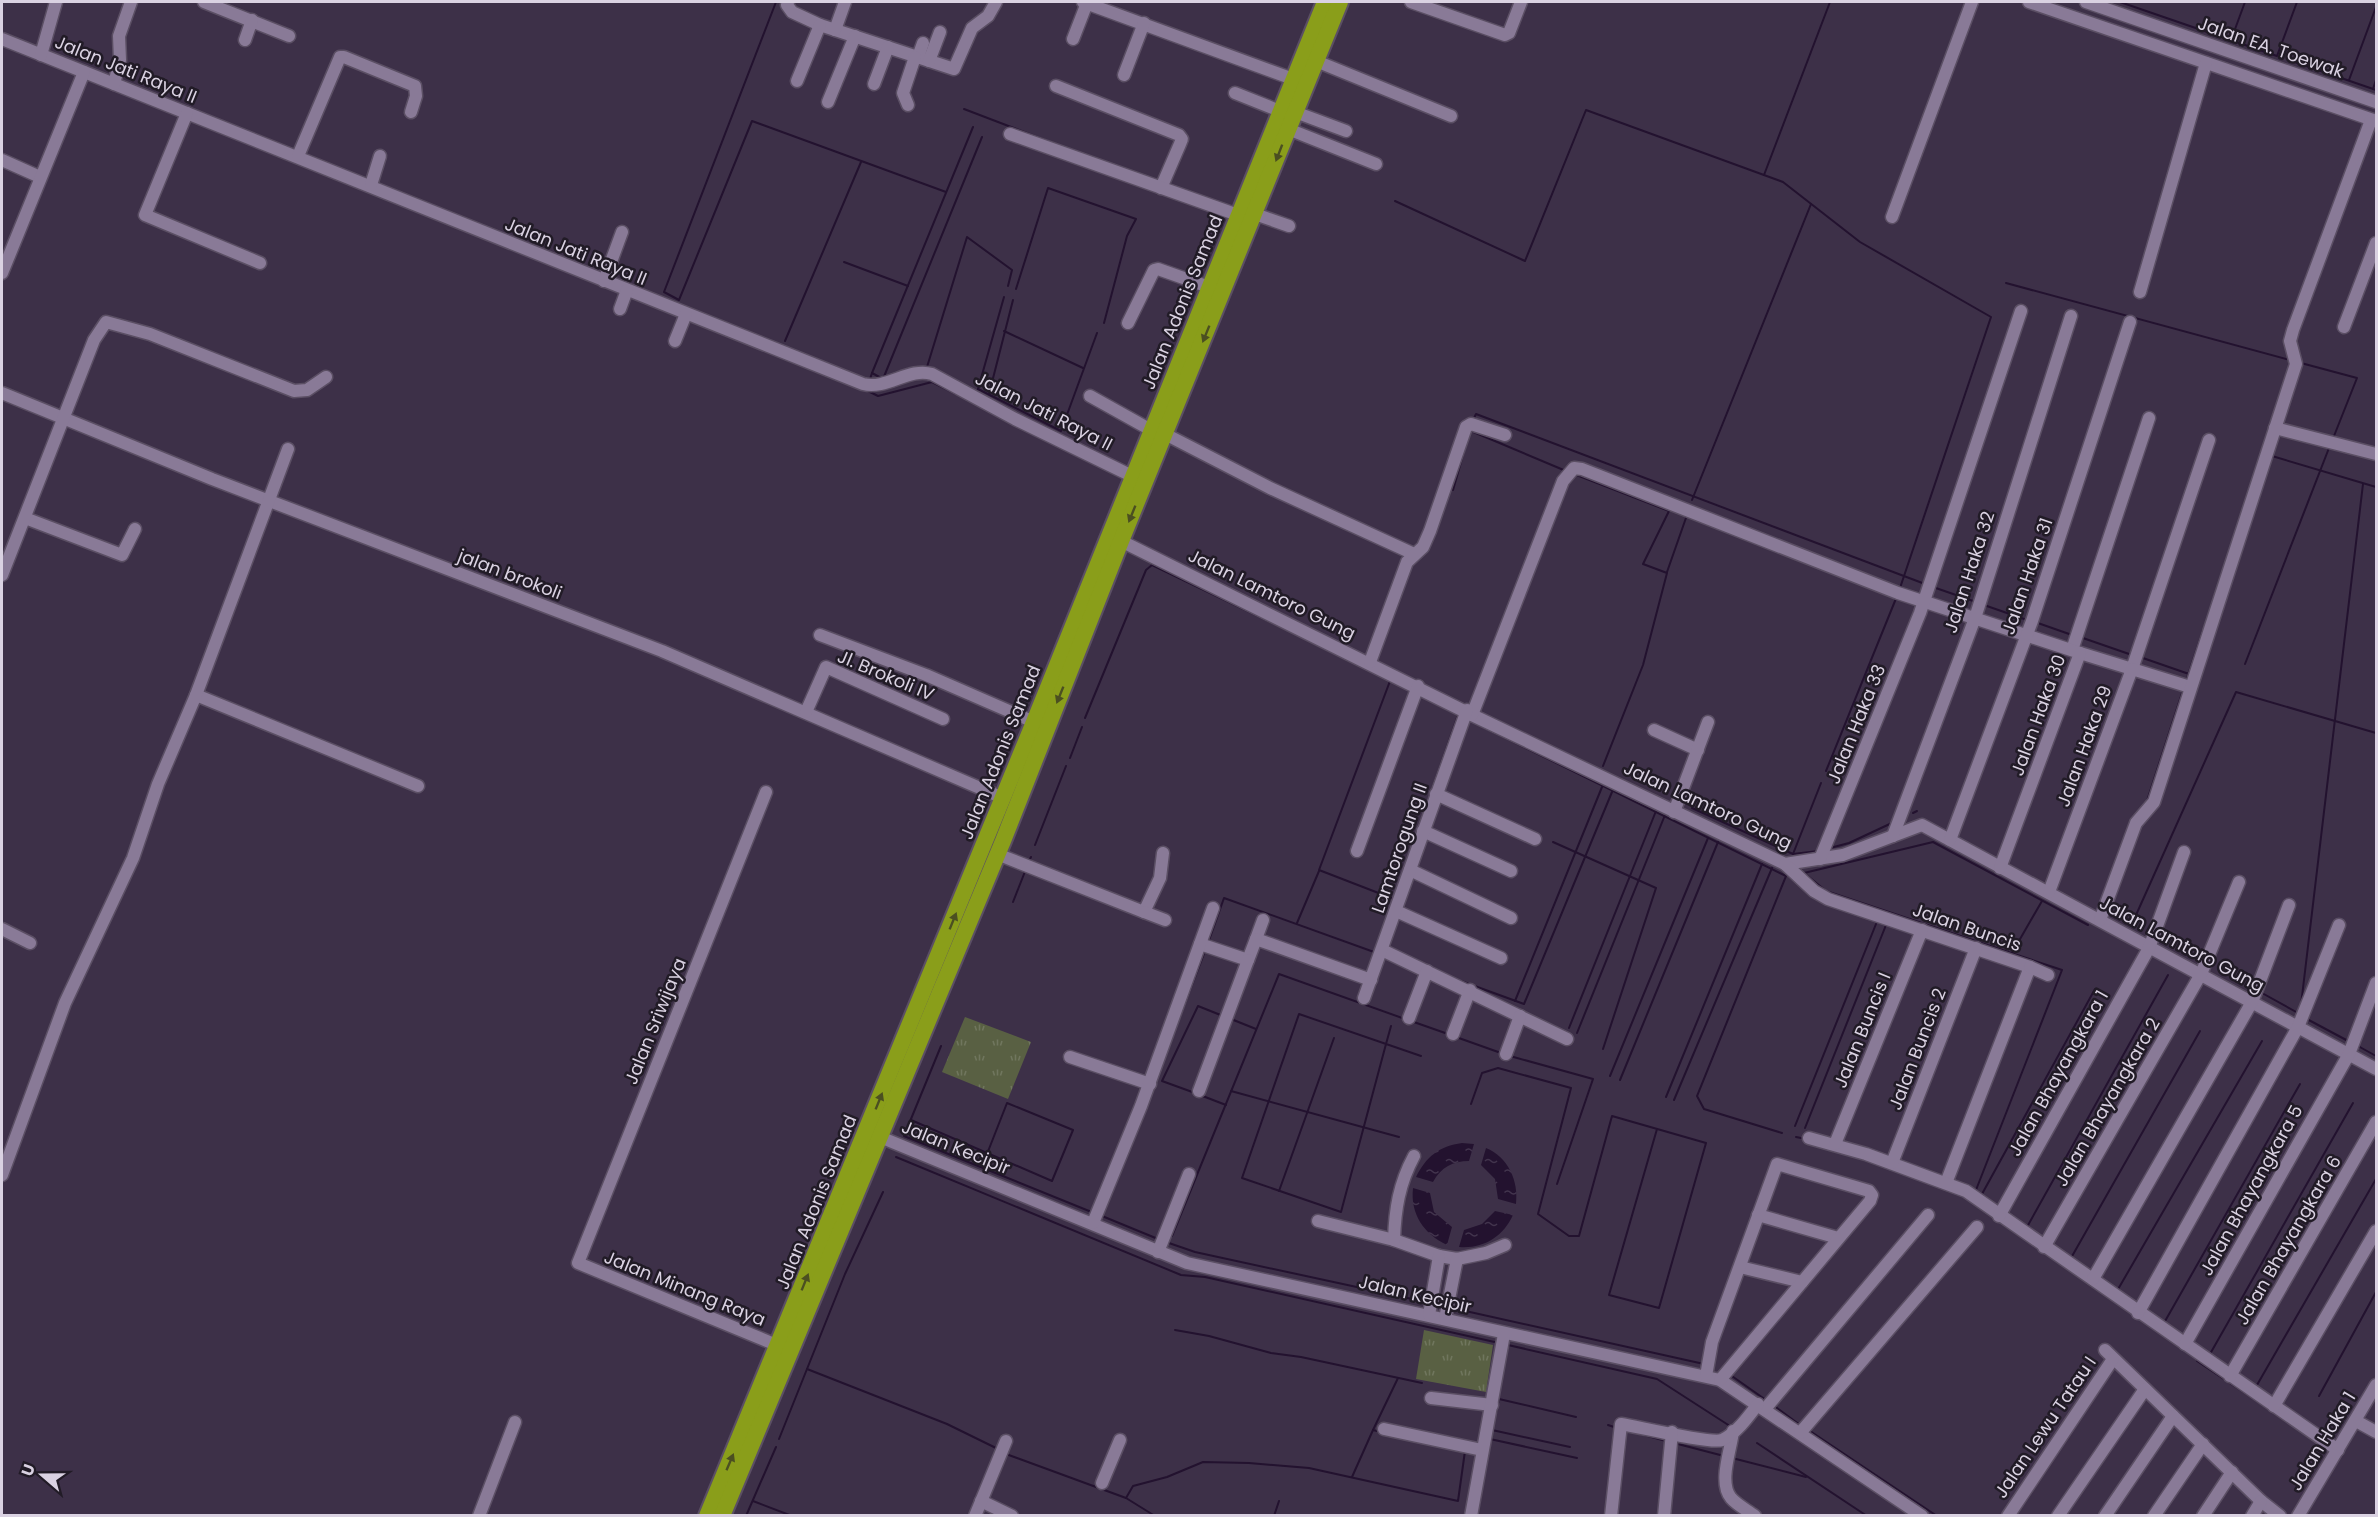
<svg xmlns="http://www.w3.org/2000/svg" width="2378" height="1517" font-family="Poppins,sans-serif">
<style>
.grass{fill:url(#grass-tufts)}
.water{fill:url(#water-ripples)}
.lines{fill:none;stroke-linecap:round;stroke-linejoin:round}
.stream{stroke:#23122f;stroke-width:2}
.minor-casing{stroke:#5b4f64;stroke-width:15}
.highway-casing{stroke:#5b4f64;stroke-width:20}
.minor{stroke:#897a97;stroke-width:12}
.highway{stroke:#8a9e1a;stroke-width:16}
.oneway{fill:#4b4f21}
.labels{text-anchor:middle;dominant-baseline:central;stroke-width:5;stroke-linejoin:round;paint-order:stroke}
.street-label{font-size:18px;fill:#dad2e2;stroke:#211b26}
</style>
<defs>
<pattern id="grass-tufts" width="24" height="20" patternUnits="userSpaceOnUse" patternTransform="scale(1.5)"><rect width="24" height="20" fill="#596043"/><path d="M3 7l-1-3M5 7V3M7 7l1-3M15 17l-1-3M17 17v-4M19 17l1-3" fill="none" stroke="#70765e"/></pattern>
<pattern id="water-ripples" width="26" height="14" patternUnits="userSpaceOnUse" patternTransform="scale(1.5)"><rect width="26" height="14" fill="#23122f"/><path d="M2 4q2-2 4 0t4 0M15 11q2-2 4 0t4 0" fill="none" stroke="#42344d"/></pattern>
</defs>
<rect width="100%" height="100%" fill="#3d3048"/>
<!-- grass -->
<g class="grass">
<polygon points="965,1017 1031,1042 1008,1099 942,1072"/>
<polygon points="1424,1330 1493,1345 1486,1392 1416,1379"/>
</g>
<!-- water -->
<g class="water">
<path d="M 1462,1143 L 1474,1144 L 1469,1161 C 1453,1161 1441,1167 1433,1182 L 1416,1177 C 1426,1157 1439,1146 1462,1143 Z"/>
<path d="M 1486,1148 C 1508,1157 1519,1181 1516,1204 L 1498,1199 L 1495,1179 L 1481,1165 Z"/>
<path d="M 1413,1188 L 1430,1193 L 1434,1212 L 1452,1227 L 1447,1245 C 1424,1234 1410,1214 1413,1188 Z"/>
<path d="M 1495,1211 L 1513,1215 C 1503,1237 1483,1249 1459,1247 L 1464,1230 L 1482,1224 Z"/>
</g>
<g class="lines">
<!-- stream -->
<g class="stream">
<polyline points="776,2 664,292 679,300 752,121 946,192"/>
<polyline points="2120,2 2277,56 2297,2"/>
<polyline points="2231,40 2245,2"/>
<polyline points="2289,60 2376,90"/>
<polyline points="2349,80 2376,7"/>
<polyline points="2373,89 2376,80"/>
<polyline points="964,109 1058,145"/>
<polyline points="1764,175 1830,2"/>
<polyline points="1395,201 1525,261 1586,110 1783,182 1860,242 1991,317 1900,588"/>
<polyline points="844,262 908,286"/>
<polyline points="2006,283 2290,360"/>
<polyline points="1016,289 1048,188 1136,219 1127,236 1104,323"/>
<polyline points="1004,331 1083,368"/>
<polyline points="785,341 861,162"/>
<polyline points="2301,363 2357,378 2334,436"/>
<polyline points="927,367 967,237 1012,270 1008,286"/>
<polyline points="872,373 973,127"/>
<polyline points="870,379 872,373 883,379 982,137"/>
<polyline points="978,389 1004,297"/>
<polyline points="866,390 878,396 932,382 956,394"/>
<polyline points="977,392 978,389 1061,431 1097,333"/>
<polyline points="989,394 1013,300"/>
<polyline points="1474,418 1476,414 1925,584"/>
<polyline points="1471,431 1566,471"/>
<polyline points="2271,459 2272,456 2376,487"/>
<polyline points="1574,474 1669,511 1643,564 1667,573 1643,665 1603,766"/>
<polyline points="1453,490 1467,441"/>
<polyline points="1692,500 1811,204"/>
<polyline points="1667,572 1687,515"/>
<polyline points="1933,587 1976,602"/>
<polyline points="1984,605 2027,620"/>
<polyline points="2035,622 2072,635"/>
<polyline points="2080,637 2132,655"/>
<polyline points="2140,657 2189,674"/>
<polyline points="2245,664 2329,448"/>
<polyline points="1390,681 1319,870 1394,899"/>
<polyline points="2186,681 2203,630"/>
<polyline points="1085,718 1146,570 1152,565 1287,630"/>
<polyline points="1469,720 1786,876 1697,1096 1704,1109 1782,1133"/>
<polyline points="1070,758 1082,727"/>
<polyline points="1826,771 1897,596"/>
<polyline points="2146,804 2183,690"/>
<polyline points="1692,808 1793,854 1818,851"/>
<polyline points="1913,813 1917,811"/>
<polyline points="1418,829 1458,715 1451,711"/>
<polyline points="1553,842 1656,888 1603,1049"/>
<polyline points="1035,845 1066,766"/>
<polyline points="1830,848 1849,843 1894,822"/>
<polyline points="1793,854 1821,783"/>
<polyline points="1028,863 1031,857"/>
<polyline points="1013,902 1026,869"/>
<polyline points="2110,912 2114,900"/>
<polyline points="1297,923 1319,871"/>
<polyline points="2132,924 2236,692 2376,733"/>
<polyline points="1208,943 1224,898 1374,952"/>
<polyline points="2012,953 2042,901"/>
<polyline points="1461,981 1524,1004 1612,792"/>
<polyline points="2262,993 2298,1013"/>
<polyline points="1515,1001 1602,787"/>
<polyline points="2301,1005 2363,484"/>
<polyline points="2305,1018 2350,1042"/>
<polyline points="1179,1019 1205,951"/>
<polyline points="1231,1019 1256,1029"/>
<polyline points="1411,1021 1448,1034"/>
<polyline points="1391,1026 1386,1044 1341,1212 1242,1178 1299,1014 1421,1056"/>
<polyline points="1569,1028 1656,811"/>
<polyline points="1577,1033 1665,815"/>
<polyline points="1456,1037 1501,1053"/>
<polyline points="941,1046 904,1136 1094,1213"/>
<polyline points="2358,1046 2376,1056"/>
<polyline points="1510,1056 1593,1079 1557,1184"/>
<polyline points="1610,1076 1708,838"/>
<polyline points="1620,1080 1718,842"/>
<polyline points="1231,1091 1399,1137"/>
<polyline points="1195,1093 1162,1081 1198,1006 1223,1016"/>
<polyline points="1200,1095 1226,1105"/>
<polyline points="1666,1097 1762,864"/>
<polyline points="1674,1100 1772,868"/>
<polyline points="1471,1104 1482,1073 1498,1068 1571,1088 1538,1214 1569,1236 1579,1236 1612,1116 1706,1143 1659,1308 1609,1295 1657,1129"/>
<polyline points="911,1120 1052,1181 1073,1130 1007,1103 987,1154"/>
<polyline points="1795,1126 1876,924"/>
<polyline points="1805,1128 1886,925"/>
<polyline points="1796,1137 1801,1138"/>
<polyline points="896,1157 1181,1275 1205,1277 1499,1343"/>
<polyline points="1279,1191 1334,1038"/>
<polyline points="1982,1194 2095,989"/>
<polyline points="1998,1206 1976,1190 2062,970 1826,891 1804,873 1933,842 2088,925"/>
<polyline points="1102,1216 1158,1239"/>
<polyline points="2027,1227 2168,975"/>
<polyline points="1172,1236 1279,974 1405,1019"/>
<polyline points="1166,1242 1195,1252 1426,1302"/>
<polyline points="2071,1258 2200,1031"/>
<polyline points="2117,1291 2262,1041"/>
<polyline points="1452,1308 1704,1364"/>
<polyline points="2164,1323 2300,1084"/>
<polyline points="1175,1330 1209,1336 1271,1353 1301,1357 1422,1383"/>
<polyline points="1508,1345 1657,1379 1733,1428"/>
<polyline points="2210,1354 2353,1103"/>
<polyline points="2197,1361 2285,1420"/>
<polyline points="807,1369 947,1424 998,1449"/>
<polyline points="1729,1374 1766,1400"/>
<polyline points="2257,1385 2376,1179"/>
<polyline points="2319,1396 2376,1292"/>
<polyline points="1773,1405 1800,1425"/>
<polyline points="1496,1413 1499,1399 1576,1417"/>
<polyline points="1608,1425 1617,1428"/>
<polyline points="1807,1429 1937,1516"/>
<polyline points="1492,1430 1570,1447"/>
<polyline points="1381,1432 1373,1430 1398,1378"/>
<polyline points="1637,1433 1666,1441"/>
<polyline points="779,1439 845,1274 883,1192"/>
<polyline points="1490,1439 1577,1458"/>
<polyline points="1674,1443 1724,1456"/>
<polyline points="1757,1443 1867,1516"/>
<polyline points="1006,1454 1126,1498 1133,1486 1167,1477 1203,1462 1249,1463 1309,1468 1458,1501 1465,1451"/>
<polyline points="1736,1459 1806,1477"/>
<polyline points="1352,1477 1373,1430"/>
<polyline points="1126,1498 1155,1516"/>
<polyline points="753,1501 792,1516"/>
<polyline points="1479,1505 1481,1495"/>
<polyline points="746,1516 776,1447"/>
<polyline points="1274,1516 1279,1501"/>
</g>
<!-- minor casing -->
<g class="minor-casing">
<g id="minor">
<polyline points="204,2 289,36"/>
<polyline points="788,2 787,5 792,12 820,25 954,69 972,28 988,16 996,2"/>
<polyline points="1083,2 1293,79"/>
<polyline points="1411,2 1505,35 1509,33 1521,2"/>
<polyline points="2029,2 2376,121"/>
<polyline points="2086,2 2376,102"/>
<polyline points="835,30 845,2"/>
<path d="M 2,39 L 863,384 C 887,390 909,367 932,374 L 1015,419 L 1132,476"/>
<polyline points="1073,39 1087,3"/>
<polyline points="245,40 252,20"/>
<polyline points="41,55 56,2"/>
<polyline points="918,57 923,43"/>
<polyline points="929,61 940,32"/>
<polyline points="1316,61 1451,116"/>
<polyline points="1124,75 1144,23"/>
<polyline points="797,81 820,25"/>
<polyline points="114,84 120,60 119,36 131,2"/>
<polyline points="874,84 888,47"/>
<polyline points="1056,86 1179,135 1182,139 1180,144 1161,188"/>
<polyline points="1235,93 1280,111"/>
<polyline points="828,102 855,36"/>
<polyline points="908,105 903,93 915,57"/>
<polyline points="1295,112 1346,131"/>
<polyline points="187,113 145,215 260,263"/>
<polyline points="1288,129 1376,164"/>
<polyline points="1010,134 1238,215"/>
<polyline points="298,156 340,57 344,57 415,86 416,96 411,112"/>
<polyline points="2,160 40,177"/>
<polyline points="371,185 380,156"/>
<polyline points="1255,214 1289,226"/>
<polyline points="1892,217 1972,2"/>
<polyline points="2,273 84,72"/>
<polyline points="604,281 622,232"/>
<polyline points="2140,292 2206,63"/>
<polyline points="620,309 627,290"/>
<polyline points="1128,323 1154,270 1158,269 1209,287"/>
<polyline points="2344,327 2376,243"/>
<polyline points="675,341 686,314"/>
<polyline points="2,393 212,479 662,651 1003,798"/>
<polyline points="1090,396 1151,430"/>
<polyline points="2275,428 2376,454"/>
<polyline points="1165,434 1270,488 1414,554"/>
<polyline points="25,518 122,555 135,529"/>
<polyline points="1121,541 1472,715 1785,864 1843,855 1922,825 2376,1069"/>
<polyline points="2,575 94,340 106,322 150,334 294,391 307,390 326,377"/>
<polyline points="820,635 926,675 1034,722"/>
<polyline points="2072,650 2149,418"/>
<polyline points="2080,653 2132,669 2209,440"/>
<polyline points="1370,662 1407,562 1423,547 1430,531 1466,427 1471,424 1505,435"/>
<polyline points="196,695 418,786"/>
<polyline points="806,712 826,667 943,719"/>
<polyline points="1472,715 1563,481 1574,468 1582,469 1898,593 2080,653 2000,868"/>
<polyline points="1654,730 1698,750"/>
<polyline points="766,792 578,1263 779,1346"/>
<polyline points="1436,794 1535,839"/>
<polyline points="1674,812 1708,722"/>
<polyline points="1423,831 1511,871"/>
<polyline points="1893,836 1975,618 2071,316"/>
<polyline points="1950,840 2032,621 2130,322"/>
<polyline points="1357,851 1418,686"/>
<polyline points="997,854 1144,912 1160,878 1163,853"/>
<polyline points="1820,859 1920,613 2021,311"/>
<polyline points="1785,864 1814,891 1828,899 2030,967 1946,1183"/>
<polyline points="1410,870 1511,918"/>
<polyline points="2049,892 2132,669 2190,687"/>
<polyline points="1396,911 1501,958"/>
<polyline points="1144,912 1165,920"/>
<polyline points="1263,920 1256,939 1371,980"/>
<polyline points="2100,920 2136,823 2154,802 2296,364 2290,341 2293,330 2371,120"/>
<polyline points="2,929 30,943"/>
<polyline points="1200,944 1248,960 1256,939"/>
<polyline points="1382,950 1567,1039"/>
<polyline points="2030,967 2048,975"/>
<polyline points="1364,998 1467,710"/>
<polyline points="1409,1018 1427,971"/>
<polyline points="1453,1034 1470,990"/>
<polyline points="1506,1054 1520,1016"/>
<polyline points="1070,1057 1150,1084"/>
<polyline points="1199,1091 1248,960"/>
<polyline points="880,1137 1187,1263 1720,1380 1922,1516"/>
<polyline points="1809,1138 1866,1154 1966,1191 2338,1450"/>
<polyline points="1835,1144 1922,930"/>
<polyline points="1892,1163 1976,948"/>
<polyline points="2,1175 65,1003 133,858 158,784 196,695 288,449"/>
<polyline points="1758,1215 1838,1238"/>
<polyline points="1999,1216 2149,948 2184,852"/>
<polyline points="1318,1221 1394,1240 1439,1256 1457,1259 1486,1253 1505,1245"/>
<polyline points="1093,1223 1141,1106 1213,908"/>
<path d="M 1394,1240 C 1395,1209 1399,1184 1414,1156"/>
<polyline points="2044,1247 2201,974 2239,882"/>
<polyline points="1158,1252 1189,1174"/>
<polyline points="1740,1267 1802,1282"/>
<polyline points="2093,1279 2252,1002 2289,905"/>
<polyline points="2138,1313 2298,1027 2339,925"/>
<polyline points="1429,1315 1439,1256"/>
<polyline points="1445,1319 1457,1259"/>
<polyline points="2185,1344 2349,1054 2376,983"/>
<polyline points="2105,1350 2261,1501 2280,1516"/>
<polyline points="1706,1376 1712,1342 1777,1164 1869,1191 1872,1195 1870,1201 1720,1380"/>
<polyline points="2230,1376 2376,1122"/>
<polyline points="1431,1398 1492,1405"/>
<polyline points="2274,1406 2376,1231"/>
<polyline points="1765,1409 1928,1215"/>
<polyline points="2356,1421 2376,1432"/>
<polyline points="1384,1429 1482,1450"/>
<path d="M 1733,1431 C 1731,1450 1718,1482 1731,1498 C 1737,1505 1747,1510 1755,1516"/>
<polyline points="1800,1433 1977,1227"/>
<polyline points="1102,1483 1120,1440"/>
<polyline points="981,1501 1012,1516"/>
<polyline points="479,1516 515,1422"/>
<polyline points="975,1516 1006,1441"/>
<polyline points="1471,1516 1504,1334"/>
<path d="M 1611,1516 L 1621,1424 C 1639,1427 1711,1444 1722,1440 C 1736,1434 1749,1416 1758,1404"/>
<polyline points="1664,1516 1672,1432"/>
<polyline points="2008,1516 2113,1359"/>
<polyline points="2058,1516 2145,1389"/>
<polyline points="2105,1516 2173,1416"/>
<polyline points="2154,1516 2203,1444"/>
<polyline points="2203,1516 2232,1472"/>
<polyline points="2252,1516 2261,1501"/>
<polyline points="2298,1516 2376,1385"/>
</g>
</g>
<!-- highway casing -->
<g class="highway-casing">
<g id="highway">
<polyline points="707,1516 1034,722 1325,2"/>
<polyline points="722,1516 1003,841 1121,541 1340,2"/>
</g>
</g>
<!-- minor -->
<use href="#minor" class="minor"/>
<!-- highway -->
<use href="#highway" class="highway"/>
</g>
<!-- one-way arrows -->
<defs><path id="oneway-solid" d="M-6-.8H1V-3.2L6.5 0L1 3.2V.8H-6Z" transform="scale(1.5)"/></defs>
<g class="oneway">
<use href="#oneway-solid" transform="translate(1279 153) rotate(111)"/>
<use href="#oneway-solid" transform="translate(1206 334) rotate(112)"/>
<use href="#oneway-solid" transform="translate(1132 514) rotate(112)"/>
<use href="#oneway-solid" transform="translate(1060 695) rotate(112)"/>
<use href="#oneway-solid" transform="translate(953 921) rotate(-68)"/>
<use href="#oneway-solid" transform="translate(879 1101) rotate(-68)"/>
<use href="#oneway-solid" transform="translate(805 1282) rotate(-68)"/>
<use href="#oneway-solid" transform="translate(730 1462) rotate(-67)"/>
</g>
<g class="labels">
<!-- street labels -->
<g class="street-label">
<text transform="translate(2271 47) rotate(19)">Jalan EA. Toewak</text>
<text transform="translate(126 69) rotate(22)">Jalan Jati Raya II</text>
<text transform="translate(576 251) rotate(22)">Jalan Jati Raya II</text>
<text transform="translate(1182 302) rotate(-68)">Jalan Adonis Samad</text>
<text transform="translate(1044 411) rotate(27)">Jalan Jati Raya II</text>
<text transform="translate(1969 572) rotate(-72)">Jalan Haka 32</text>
<text transform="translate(510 574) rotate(21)">jalan brokoli</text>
<text transform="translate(2027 576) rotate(-71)">Jalan Haka 31</text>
<text transform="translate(1272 594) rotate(26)">Jalan Lamtoro Gung</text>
<text transform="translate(886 675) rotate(23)">Jl. Brokoli IV</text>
<text transform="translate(2038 715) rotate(-70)">Jalan Haka 30</text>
<text transform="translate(1856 724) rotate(-68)">Jalan Haka 33</text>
<text transform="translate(2084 746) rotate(-70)">Jalan Haka 29</text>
<text transform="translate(1000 752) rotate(-68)">Jalan Adonis Samad</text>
<text transform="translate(1708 805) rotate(25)">Jalan Lamtoro Gung</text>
<text transform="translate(1399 848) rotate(-71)">Lamtorogung II</text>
<text transform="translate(1967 927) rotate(19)">Jalan Buncis</text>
<text transform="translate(2182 944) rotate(28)">Jalan Lamtoro Gung</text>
<text transform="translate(655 1021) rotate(-68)">Jalan Sriwijaya</text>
<text transform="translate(1862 1030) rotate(-68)">Jalan Buncis I</text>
<text transform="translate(1917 1049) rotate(-69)">Jalan Buncis 2</text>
<text transform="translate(2058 1073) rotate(-61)">Jalan Bhayangkara 1</text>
<text transform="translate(2107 1102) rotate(-60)">Jalan Bhayangkara 2</text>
<text transform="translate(956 1147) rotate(22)">Jalan Kecipir</text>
<text transform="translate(2251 1190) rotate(-61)">Jalan Bhayangkara 5</text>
<text transform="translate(816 1202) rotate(-68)">Jalan Adonis Samad</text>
<text transform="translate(2288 1240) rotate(-60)">Jalan Bhayangkara 6</text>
<text transform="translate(685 1288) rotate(22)">Jalan Minang Raya</text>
<text transform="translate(1415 1294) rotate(13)">Jalan Kecipir</text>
<text transform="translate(2045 1427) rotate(-56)">Jalan Lewu Tatau I</text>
<text transform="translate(2322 1441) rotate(-59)">Jalan Haka 1</text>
</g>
</g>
<!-- border -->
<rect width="2378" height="1517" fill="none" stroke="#dad2e2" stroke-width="6"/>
<!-- north arrow -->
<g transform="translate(42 1475) rotate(290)" stroke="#211b26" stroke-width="4.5" paint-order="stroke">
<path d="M0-4.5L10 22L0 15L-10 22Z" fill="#dad2e2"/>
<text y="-9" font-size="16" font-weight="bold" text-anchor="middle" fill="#dad2e2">U</text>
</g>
</svg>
